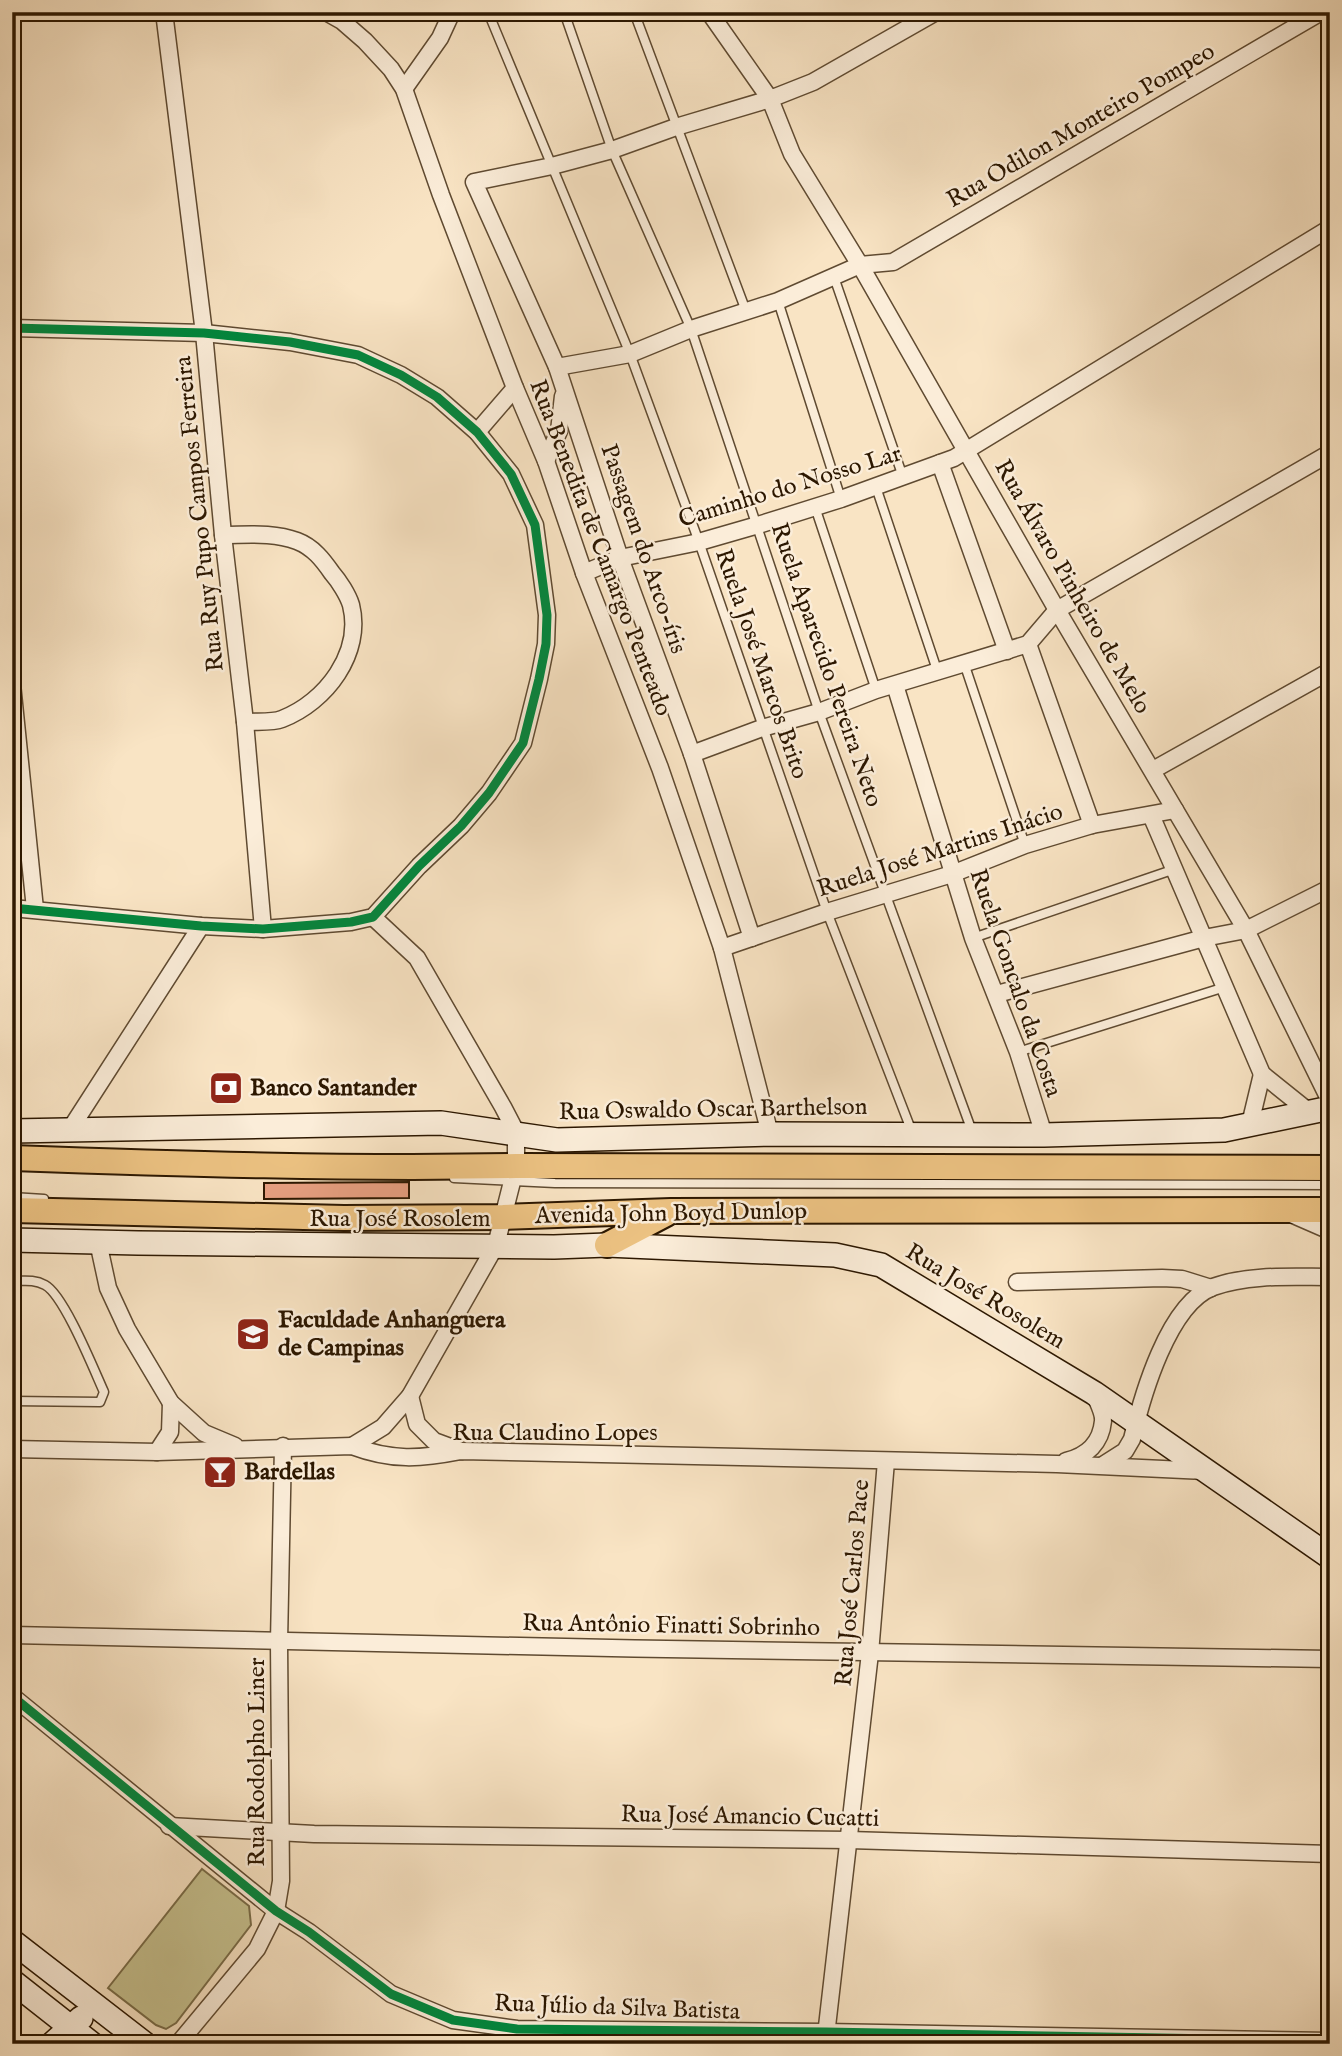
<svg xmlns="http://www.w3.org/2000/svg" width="1342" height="2056" font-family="'IM FELL English',serif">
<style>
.green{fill:#c6c18f;stroke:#796c48;stroke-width:2}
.building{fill:#e8a082;stroke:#2c1700;stroke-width:2}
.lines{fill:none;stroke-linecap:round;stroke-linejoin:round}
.lane-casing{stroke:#5f4a31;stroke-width:11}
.street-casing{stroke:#5f4a31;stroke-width:19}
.secondary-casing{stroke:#2c1700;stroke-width:26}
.primary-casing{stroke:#2c1700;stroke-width:28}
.lane{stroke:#fbedd9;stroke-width:8}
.street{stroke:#fbedd9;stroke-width:16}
.secondary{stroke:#fbedd9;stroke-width:23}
.primary{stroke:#ecc282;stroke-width:24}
.cycleway-casing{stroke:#fbedd9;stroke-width:13}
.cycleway{stroke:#00873e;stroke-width:9}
.labels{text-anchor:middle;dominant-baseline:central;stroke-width:5;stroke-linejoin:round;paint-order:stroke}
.street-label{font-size:24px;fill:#2c1700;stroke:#fbedd9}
.poi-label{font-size:24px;font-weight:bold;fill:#2c1700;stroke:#fbedd9;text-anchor:start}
</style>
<rect width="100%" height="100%" fill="#f9e4c4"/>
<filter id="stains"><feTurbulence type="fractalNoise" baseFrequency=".00286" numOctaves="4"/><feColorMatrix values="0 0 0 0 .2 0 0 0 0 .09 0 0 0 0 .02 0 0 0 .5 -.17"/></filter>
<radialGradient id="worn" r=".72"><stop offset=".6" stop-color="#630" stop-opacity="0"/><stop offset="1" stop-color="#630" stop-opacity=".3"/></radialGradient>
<!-- green -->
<polygon class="green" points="202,1869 249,1906 251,1925 176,2023 166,2029 156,2025 108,1988"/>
<!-- building -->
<polygon class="building" points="409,1182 409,1198 264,1199 264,1183"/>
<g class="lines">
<!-- lane casing -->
<g class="lane-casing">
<g id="lane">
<polyline points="488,12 630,354 699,542 827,912 912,1132"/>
<polyline points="564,12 612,150 691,329 819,712 973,1134"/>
<polyline points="634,12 746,311"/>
<polyline points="834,277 903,477"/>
<polyline points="778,301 841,499"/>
<polyline points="876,487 937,670"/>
<polyline points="815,507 876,690"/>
<polyline points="964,663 1025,845"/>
<polyline points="973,938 1175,869"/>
<polyline points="1018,1052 1225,987"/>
<polyline points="454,1178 555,1183 1330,1185"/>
<polyline points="12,1197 44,1199"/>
<path d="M 12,1281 C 24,1281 34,1279 45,1285 C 64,1295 94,1370 104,1392 L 100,1402 L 12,1401"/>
</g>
</g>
<!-- street casing -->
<g class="street-casing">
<g id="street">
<polyline points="164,12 204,333 223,535 245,722 263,929"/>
<polyline points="326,12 342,21 365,41 391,69 404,89 441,195 515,388 546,461 584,573 660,768 722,948 770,1134"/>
<polyline points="709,12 770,99 792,154 860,265 1057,610 1246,930 1330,1101"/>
<polyline points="404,89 440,38 452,12"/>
<polyline points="12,328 204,333 290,342 358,355 401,375 437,397 477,432 511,474 535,525 547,615 546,644 539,679 523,743 489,793 461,826 419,866 373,917 351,922 263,929 201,926 12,908"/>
<polyline points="557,367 630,354 691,329 778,301 860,265 893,262 1321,12"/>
<polyline points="477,432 515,388"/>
<polyline points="546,461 559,431 563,396"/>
<polyline points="940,463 1007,651"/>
<path d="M 223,535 C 247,535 273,532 297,541 C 313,547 323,560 332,573 C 339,581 348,595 351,605 C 363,653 326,702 282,719 C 272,723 257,721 245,722"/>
<polyline points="584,573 620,558 699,542 758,525 841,499 954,458 1330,228"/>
<polyline points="1028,644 1092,825"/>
<polyline points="12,684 35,909"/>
<polyline points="895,685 973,938 1018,1052 1044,1135"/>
<polyline points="692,754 762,728 819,712 876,690 1028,644 1057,610 1330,453"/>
<polyline points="1153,770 1330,671"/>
<polyline points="1151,815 1262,1074 1308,1111"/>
<polyline points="752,938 692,754 620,558 557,367 474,182 552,166 612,150 676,127 770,99 813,82 936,12"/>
<polyline points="722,948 827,912 952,874 1025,845 1092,825 1175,810"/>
<polyline points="997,994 1204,938 1246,930 1330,888"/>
<polyline points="1250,1124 1262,1074"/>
<polyline points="69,1131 201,926"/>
<polyline points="1291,1214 1330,1231"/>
<polyline points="98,1242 108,1288 127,1329 171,1403 204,1433 235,1446"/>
<polyline points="1017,1282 1162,1278 1182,1279 1211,1288"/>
<polyline points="410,1396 417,1424 434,1441 461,1451"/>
<polyline points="352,1446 383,1427 410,1396 496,1245 516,1166 516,1132 503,1107 417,958 373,917"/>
<path d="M 12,1449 L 157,1452 L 352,1446 C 392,1461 420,1459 461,1451 L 1057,1464 L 1205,1471"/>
<polyline points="157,1452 170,1432 171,1403"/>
<path d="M 1066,1461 C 1087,1456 1101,1443 1103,1421 C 1104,1413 1097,1401 1094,1393"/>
<path d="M 1103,1465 L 1125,1451 L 1132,1439 C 1142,1397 1168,1304 1213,1287 C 1249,1274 1292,1277 1330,1277"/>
<path d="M 12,1635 C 451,1647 891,1653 1330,1659"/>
<polyline points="12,1696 276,1911 309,1932 391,1994 453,2020 517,2029 826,2032 1330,2041"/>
<polyline points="169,1826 314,1834 849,1840 1330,1854"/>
<polyline points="178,2044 257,1949 276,1911 281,1881 279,1642 283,1446"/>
<polyline points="825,2044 870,1653 886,1461"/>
</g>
</g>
<!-- secondary casing -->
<g class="secondary-casing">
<g id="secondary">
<polyline points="12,1131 441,1123 557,1140 770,1134 1044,1135 1224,1130 1330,1108"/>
<polyline points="12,1240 138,1243 554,1247 607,1245 835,1255 881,1265 1094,1393 1330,1557"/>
<polyline points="12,1941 145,2044"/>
<polyline points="12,1981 92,2044"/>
<polyline points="52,2044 81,2018"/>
</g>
</g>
<!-- primary casing -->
<g class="primary-casing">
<g id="primary">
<path d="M 12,1158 C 180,1164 348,1169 516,1166 L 1330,1168"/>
<polyline points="12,1210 344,1218 503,1217 671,1211 1330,1210"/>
<polyline points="607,1245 666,1214"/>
</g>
</g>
<!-- lane -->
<use href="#lane" class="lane"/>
<!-- street -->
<use href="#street" class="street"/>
<!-- secondary -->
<use href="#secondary" class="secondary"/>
<!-- primary -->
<use href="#primary" class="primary"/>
<!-- cycleway casing -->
<g class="cycleway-casing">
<g id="cycleway">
<polyline points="12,328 204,333 290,342 358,355 401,375 437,397 477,432 511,474 535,525 547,615 546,644 539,679 523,743 489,793 461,826 419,866 373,917 351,922 263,929 201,926 12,908"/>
<polyline points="12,1696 276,1911 309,1932 391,1994 453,2020 517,2029 826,2032 1330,2041"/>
</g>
</g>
<!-- cycleway -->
<use href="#cycleway" class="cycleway"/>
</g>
<!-- icons -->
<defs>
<g id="bank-square" transform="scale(1.75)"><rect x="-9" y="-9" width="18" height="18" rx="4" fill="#8f2418" stroke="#fbedd9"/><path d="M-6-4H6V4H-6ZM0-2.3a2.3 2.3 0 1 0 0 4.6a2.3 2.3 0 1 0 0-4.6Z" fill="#fff"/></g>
<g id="university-square" transform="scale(1.75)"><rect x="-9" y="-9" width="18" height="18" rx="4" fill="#8f2418" stroke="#fbedd9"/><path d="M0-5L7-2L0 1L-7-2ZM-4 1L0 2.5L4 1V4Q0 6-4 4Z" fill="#fff"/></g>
<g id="bar-square" transform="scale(1.75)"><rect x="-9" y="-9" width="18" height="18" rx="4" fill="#8f2418" stroke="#fbedd9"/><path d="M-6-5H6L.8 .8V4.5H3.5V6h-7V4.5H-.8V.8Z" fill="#fff"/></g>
</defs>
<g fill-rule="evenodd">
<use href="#bank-square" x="226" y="1088"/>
<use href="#university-square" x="253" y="1334"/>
<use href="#bar-square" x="220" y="1472"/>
</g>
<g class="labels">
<!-- street labels -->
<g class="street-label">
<text transform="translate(1081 126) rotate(-30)">Rua Odilon Monteiro Pompeo</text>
<text transform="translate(790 487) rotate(-17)">Caminho do Nosso Lar</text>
<text transform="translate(200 514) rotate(-96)">Rua Ruy Pupo Campos Ferreira</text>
<text transform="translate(600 548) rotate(69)">Rua Benedita de Camargo Penteado</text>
<text transform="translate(643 549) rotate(71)">Passagem do Arco-íris</text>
<text transform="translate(1072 587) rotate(60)">Rua Álvaro Pinheiro de Melo</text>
<text transform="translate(761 664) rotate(71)">Ruela José Marcos Brito</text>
<text transform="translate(826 665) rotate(71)">Ruela Aparecido Pereira Neto</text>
<text transform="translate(940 851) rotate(-18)">Ruela José Martins Inácio</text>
<text transform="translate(1015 983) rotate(71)">Ruela Goncalo da Costa</text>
<text transform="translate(713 1110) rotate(-1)">Rua Oswaldo Oscar Barthelson</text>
<text transform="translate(671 1214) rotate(-1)">Avenida John Boyd Dunlop</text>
<text x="400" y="1219">Rua José Rosolem</text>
<text transform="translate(985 1297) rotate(31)">Rua José Rosolem</text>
<text x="555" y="1433">Rua Claudino Lopes</text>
<text transform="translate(853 1583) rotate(-85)">Rua José Carlos Pace</text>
<text transform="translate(671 1626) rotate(1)">Rua Antônio Finatti Sobrinho</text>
<text transform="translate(257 1762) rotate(-90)">Rua Rodolpho Liner</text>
<text transform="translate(750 1817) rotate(1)">Rua José Amancio Cucatti</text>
<text transform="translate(617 2008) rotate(2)">Rua Júlio da Silva Batista</text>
</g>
<!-- poi labels -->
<g class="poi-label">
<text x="250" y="1088">Banco Santander</text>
<text x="278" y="1320">Faculdade Anhanguera<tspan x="278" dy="28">de Campinas</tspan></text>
<text x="244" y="1472">Bardellas</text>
</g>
</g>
<!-- margin -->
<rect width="1342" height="2056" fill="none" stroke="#f9e4c4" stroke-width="42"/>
<rect x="14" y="14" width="1314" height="2028" fill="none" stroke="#2c1700" stroke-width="3.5"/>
<rect x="21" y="21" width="1300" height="2014" fill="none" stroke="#2c1700" stroke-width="2"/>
<rect width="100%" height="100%" filter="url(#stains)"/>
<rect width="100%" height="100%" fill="url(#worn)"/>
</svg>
